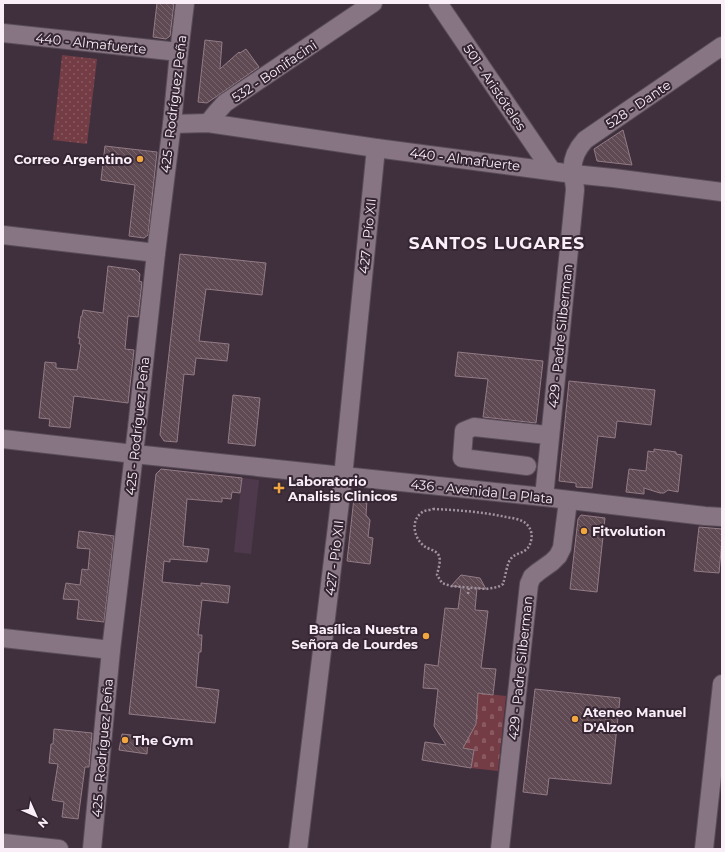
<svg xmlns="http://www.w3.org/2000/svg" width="725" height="852" font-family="Montserrat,sans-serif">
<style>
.built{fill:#4e394c}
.grass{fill:url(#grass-dots)}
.cemetery{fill:url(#cemetery-stones)}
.building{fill:url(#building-back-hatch);stroke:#927b85}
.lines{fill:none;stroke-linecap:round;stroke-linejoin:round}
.minor-casing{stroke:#594c58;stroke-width:20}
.path{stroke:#a0929e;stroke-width:2.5;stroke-dasharray:2 2;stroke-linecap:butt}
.minor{stroke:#877584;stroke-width:18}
.poi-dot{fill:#f1a63f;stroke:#362634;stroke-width:1.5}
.labels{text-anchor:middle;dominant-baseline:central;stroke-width:4;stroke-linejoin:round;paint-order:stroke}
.street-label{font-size:13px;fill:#faeff8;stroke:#362634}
.poi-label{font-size:13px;font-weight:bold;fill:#faeff8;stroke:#362634;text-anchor:start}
.district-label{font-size:17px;font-weight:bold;letter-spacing:1px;fill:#faeff8;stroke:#362634}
</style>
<defs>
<pattern id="grass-dots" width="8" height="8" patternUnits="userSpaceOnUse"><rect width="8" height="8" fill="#743d46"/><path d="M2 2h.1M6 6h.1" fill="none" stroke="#895961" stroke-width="1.8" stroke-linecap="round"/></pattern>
<pattern id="cemetery-stones" width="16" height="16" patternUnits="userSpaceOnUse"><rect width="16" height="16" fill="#743d46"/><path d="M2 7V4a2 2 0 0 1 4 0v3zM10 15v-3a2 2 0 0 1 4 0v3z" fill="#895961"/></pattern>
<pattern id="building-back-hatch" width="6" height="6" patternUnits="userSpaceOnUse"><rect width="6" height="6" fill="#5f4a53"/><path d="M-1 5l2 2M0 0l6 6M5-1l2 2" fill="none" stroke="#77646c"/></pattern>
</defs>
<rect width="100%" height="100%" fill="#40303e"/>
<!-- built -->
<polygon class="built" points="242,478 259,480 251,554 234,552"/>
<!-- grass -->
<polygon class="grass" points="62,55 97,59 87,144 53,140"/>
<!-- cemetery -->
<polygon class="cemetery" points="478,693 506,696 498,771 471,768 474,750 460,748 476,724"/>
<!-- building -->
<g class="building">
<polygon points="157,3 174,3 170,36 166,39 153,37"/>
<polygon points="205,40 222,42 220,69 239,52 240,53 246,49 259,67 207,103 198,102"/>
<polygon points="623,130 632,165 597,161 594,149"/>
<polygon points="105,146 157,152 148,235 144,238 129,236 135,185 101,180"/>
<polygon points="180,254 266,263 262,295 206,289 199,341 229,344 227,361 196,358 194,375 184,374 177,442 164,441 160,435"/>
<polygon points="108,266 136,270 140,274 139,281 142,282 138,317 128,316 125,349 134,350 128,403 74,396 70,428 49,426 50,419 39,418 45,362 56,363 56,368 77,370 81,344 79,344 80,338 78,338 81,316 82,316 83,310 103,313"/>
<polygon points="458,352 543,361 536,423 483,417 488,379 455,376"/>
<polygon points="569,381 655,390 651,425 617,421 615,438 598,436 592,488 576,487 576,483 559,481"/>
<polygon points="233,395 260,398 255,446 228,443"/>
<polygon points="654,449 676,452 676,454 682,455 678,492 668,490 664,493 660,493 644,488 644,494 626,492 629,469 646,471 648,451 654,452"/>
<polygon points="161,469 242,478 240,493 232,492 231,499 222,498 222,502 187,499 183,546 209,549 207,562 170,559 170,562 164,561 162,582 201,586 201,583 230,586 228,603 202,600 198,635 202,635 201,652 199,652 196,687 219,690 215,723 129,714 156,474"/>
<polygon points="354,498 367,500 366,515 370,520 368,537 373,538 370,564 347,561"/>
<polygon points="581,515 605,518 597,592 570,589 578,519"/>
<polygon points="699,527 722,529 722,540 719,573 694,571"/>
<polygon points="79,531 114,536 104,622 77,619 79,600 63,599 66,583 80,585 82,569 88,570 90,549 77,548"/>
<polygon points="461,575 480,578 486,589 477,588 475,610 488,611 481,668 496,669 493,695 478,693 476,724 463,748 474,750 471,768 422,760 425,742 446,745 434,726 438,689 423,688 425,664 438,666 445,608 458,609 461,587 451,586"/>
<polygon points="535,689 620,698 611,784 549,778 547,795 523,792"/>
<polygon points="54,729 92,733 89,767 85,767 78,819 62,817 64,802 52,800 58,764 49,763 51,744 53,744"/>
<polygon points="122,734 148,737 147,754 119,750"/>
</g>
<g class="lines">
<!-- minor casing -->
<g class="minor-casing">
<g id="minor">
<polyline points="438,3 552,171"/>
<polyline points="3,33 179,52"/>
<polyline points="208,123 216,113 225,103 373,3"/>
<polyline points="172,124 208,123 376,148 573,174 613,178 722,192"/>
<polyline points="3,235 156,253"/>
<polyline points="3,439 134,454 544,497 705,516 722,517"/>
<polyline points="527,466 462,458 464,431 474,427 538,434 550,435"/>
<path d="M 544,497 L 575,190 C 575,184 573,179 573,173 C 571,160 576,150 585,140 L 722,46"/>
<polyline points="3,638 111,650"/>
<polyline points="3,843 59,849"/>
<polyline points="92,849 111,650 137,428 156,253 172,124 179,52 185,3"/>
<polyline points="298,849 343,477 376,148"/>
<polyline points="500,849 529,584 532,577 538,572 552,562 558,556 562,548 568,501"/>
<polyline points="704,849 722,684"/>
</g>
</g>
<!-- path -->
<g class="path">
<path d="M 433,509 C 458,510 483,512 506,517 C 512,518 519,519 524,522 C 530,526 533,533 531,541 C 528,555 515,551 510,560 C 507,564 505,578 503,584 L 498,587 L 486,589 L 451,586 L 442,583 L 437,575 C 438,569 442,560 438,554 C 435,550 428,549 424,546 C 413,537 410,519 424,511 C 427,510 431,510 433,509 Z"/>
<polyline points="468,594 469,587"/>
</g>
<!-- minor -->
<use href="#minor" class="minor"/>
</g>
<!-- markers -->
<g class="poi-dot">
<circle cx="140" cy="159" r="4"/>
<path d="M277 482h4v4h4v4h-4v4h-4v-4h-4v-4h4z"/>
<circle cx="584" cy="531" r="4"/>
<circle cx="426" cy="636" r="4"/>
<circle cx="575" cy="719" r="4"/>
<circle cx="125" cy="740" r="4"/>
</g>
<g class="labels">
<!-- street labels -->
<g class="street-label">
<text transform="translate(91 43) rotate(6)">440 - Almafuerte</text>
<text transform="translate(274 71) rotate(-34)">532 - Bonifacini</text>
<text transform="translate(495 87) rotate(56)">501 - Aristóteles</text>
<text transform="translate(173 104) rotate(-83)">425 - Rodríguez Peña</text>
<text transform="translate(638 104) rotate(-34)">528 - Dante</text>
<text transform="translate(465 159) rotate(7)">440 - Almafuerte</text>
<text transform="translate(367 236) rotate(-84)">427 - Pío XII</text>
<text transform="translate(560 336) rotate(-84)">429 - Padre Silberman</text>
<text transform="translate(137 426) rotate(-84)">425 - Rodríguez Peña</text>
<text transform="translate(482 491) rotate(6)">436 - Avenida La Plata</text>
<text transform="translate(334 558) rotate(-83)">427 - Pío XII</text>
<text transform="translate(520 668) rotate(-84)">429 - Padre Silberman</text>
<text transform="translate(102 748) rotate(-85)">425 - Rodríguez Peña</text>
</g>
<!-- poi labels -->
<g class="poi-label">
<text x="132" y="159" text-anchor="end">Correo Argentino</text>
<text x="288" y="481">Laboratorio<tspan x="288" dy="15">Analisis Clinicos</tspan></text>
<text x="592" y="531">Fitvolution</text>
<text x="418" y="629" text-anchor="end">Basílica Nuestra<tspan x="418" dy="15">Señora de Lourdes</tspan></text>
<text x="583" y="712">Ateneo Manuel<tspan x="583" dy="15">D'Alzon</tspan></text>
<text x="133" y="740">The Gym</text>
</g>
<!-- district labels -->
<g class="district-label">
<text x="497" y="243">SANTOS LUGARES</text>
</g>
</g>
<!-- border -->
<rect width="725" height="852" fill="none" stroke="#faeff8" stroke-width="8"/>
<!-- north arrow -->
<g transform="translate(36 816) rotate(135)" stroke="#362634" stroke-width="3" paint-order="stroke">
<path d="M0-3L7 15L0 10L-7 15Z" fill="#faeff8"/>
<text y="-6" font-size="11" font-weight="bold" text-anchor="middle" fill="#faeff8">N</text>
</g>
</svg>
